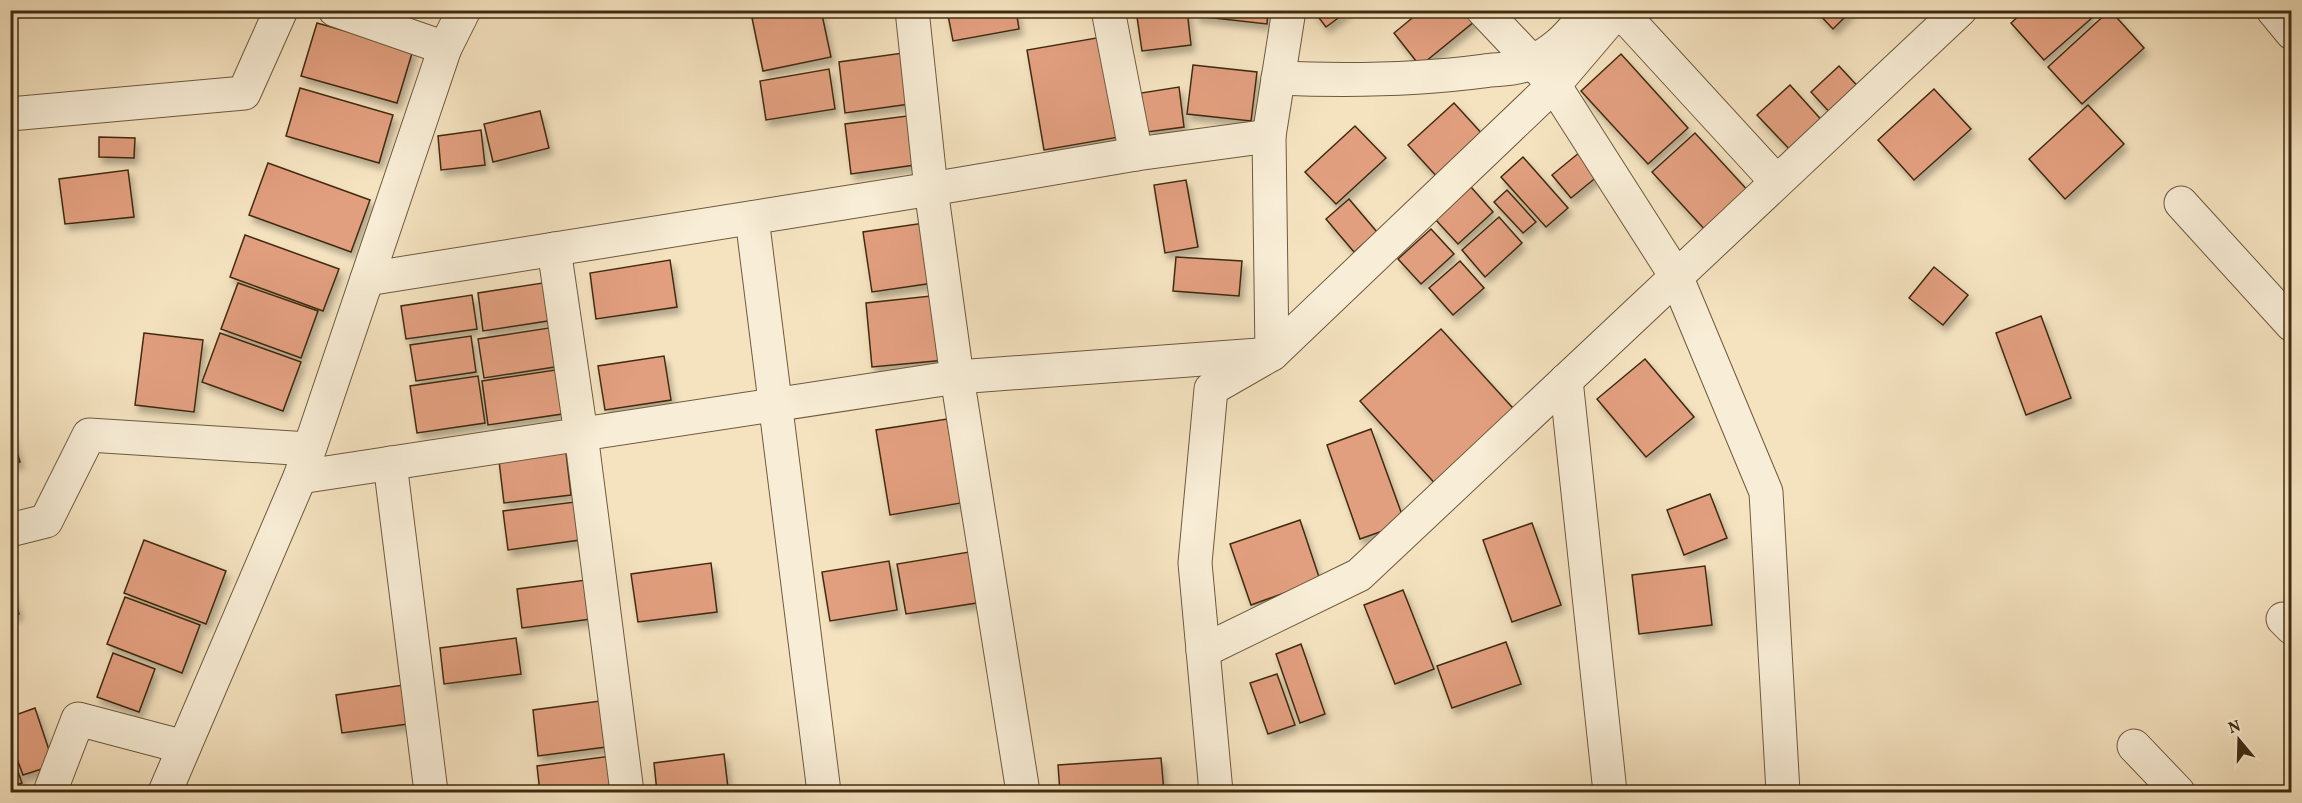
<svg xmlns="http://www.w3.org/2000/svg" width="2302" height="803" font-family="Vollkorn,serif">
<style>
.building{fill:#e29f7f;stroke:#402c11;stroke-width:1.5;filter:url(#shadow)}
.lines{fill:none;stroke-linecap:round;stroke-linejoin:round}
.minor-casing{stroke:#6d5a3d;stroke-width:35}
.minor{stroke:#f8edd6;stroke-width:33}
</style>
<defs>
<filter id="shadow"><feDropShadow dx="3.5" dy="6" stdDeviation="3" flood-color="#0004"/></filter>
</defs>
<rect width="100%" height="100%" fill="#f5e3c0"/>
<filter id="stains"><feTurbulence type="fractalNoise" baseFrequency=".00333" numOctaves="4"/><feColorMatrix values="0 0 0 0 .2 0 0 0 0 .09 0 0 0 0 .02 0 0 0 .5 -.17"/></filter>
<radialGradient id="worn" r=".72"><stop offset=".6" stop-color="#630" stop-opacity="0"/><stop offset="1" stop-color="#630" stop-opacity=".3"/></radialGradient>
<!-- building -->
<g class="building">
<polygon points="788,10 821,10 831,57 763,71 752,18"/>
<polygon points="947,10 1016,10 1019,29 953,41"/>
<polygon points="1136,10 1187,10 1191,45 1142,51"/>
<polygon points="1196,10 1268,10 1267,24 1196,16"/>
<polygon points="1313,10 1349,10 1326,27"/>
<polygon points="1422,10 1467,10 1475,21 1420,66 1394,33"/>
<polygon points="1815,10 1852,10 1833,29"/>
<polygon points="2025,10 2087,10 2093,17 2044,60 2011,23"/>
<polygon points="2110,10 2144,48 2082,104 2048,67"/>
<polygon points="317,23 413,50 397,103 301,76"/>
<polygon points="1102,37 1119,137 1044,150 1027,50"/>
<polygon points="910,52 917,103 845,113 839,62"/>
<polygon points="1621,54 1688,128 1648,164 1581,91"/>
<polygon points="1193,65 1257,72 1251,121 1187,114"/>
<polygon points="1839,66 1863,92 1834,117 1811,92"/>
<polygon points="829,69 835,109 766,120 760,81"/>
<polygon points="1790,85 1826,125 1794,154 1757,115"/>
<polygon points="1179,87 1184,127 1147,132 1141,93"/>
<polygon points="300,88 393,115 379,163 286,136"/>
<polygon points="1934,89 1971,129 1914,180 1878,140"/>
<polygon points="1454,103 1485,137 1439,179 1408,145"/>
<polygon points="2088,105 2124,144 2065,199 2029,159"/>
<polygon points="540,111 549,148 493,162 484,124"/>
<polygon points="915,115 922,164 851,174 845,124"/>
<polygon points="1355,126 1386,158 1336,204 1305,172"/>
<polygon points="481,130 485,165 441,170 438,136"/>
<polygon points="1695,133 1751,194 1708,233 1652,172"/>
<polygon points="99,137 135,138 134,158 99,157"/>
<polygon points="1585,148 1604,171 1571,198 1552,175"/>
<polygon points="1523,157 1568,208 1546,227 1501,177"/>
<polygon points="268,163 370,200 351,252 249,215"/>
<polygon points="128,170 134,217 65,224 59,179"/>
<polygon points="1186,180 1198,247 1165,253 1154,185"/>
<polygon points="1471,187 1493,212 1458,244 1435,219"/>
<polygon points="1507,190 1536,222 1523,233 1494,202"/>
<polygon points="1349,199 1377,232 1354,252 1326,219"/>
<polygon points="1499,217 1522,243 1485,277 1462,250"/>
<polygon points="931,222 940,282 872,292 863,232"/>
<polygon points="1431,229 1454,254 1421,284 1398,259"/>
<polygon points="245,235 339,269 323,311 230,277"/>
<polygon points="1176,257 1242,261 1239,296 1173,291"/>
<polygon points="670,260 677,307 596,319 590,273"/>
<polygon points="1460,261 1484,288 1453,315 1429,288"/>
<polygon points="1934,267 1968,295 1943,325 1909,298"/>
<polygon points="549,282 554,320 483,331 478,293"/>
<polygon points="238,283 318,311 301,358 221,329"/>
<polygon points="472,295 477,329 406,339 401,306"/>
<polygon points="940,295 946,360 872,367 866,303"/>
<polygon points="2041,316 2071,398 2026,415 1996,333"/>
<polygon points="555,327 561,366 484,378 478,339"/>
<polygon points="1441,329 1521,417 1440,489 1360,401"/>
<polygon points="144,333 203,340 194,412 135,405"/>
<polygon points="220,333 301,362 283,411 202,382"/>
<polygon points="471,336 476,372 416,381 410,345"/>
<polygon points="664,356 671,400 605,410 598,366"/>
<polygon points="1645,359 1694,417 1646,457 1597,399"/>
<polygon points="562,369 569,413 488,425 482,381"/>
<polygon points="478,376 485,423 417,433 410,386"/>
<polygon points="947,419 961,503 890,515 876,430"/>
<polygon points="10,429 20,462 10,464"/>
<polygon points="1371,429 1405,523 1360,539 1327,445"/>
<polygon points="566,453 571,495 504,503 499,461"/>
<polygon points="1710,494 1727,538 1684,555 1667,510"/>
<polygon points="575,502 580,540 508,550 503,511"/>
<polygon points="1300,520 1320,580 1251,605 1230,544"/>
<polygon points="1532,523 1561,605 1512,622 1483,540"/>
<polygon points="144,540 226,571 206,624 124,593"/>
<polygon points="975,551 983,602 906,614 897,564"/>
<polygon points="889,561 897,610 830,621 822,572"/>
<polygon points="711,563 717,612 638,622 631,574"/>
<polygon points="1705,566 1712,625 1639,634 1632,575"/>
<polygon points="594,579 599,618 522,628 517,589"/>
<polygon points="10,584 19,614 10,617"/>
<polygon points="1403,590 1434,669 1395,684 1364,605"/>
<polygon points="125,597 200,625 182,673 107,644"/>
<polygon points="516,638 521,674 444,684 440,648"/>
<polygon points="1506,642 1521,684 1452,708 1437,666"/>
<polygon points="1301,644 1325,714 1300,723 1276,654"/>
<polygon points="113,653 155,669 139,712 97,697"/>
<polygon points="1277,674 1295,725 1268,734 1250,683"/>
<polygon points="410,684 415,723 342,733 336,695"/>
<polygon points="600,701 606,747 538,756 533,710"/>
<polygon points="35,708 54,765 23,775 10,740 10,717"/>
<polygon points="10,749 22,783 10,787"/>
<polygon points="724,754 728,788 694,792 657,792 654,763"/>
<polygon points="611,756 615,792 540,792 537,766"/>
<polygon points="1161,758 1164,792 1060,792 1058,765"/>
</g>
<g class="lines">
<!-- minor casing -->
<g class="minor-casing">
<g id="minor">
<polyline points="335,10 445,48"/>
<polyline points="912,10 931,189 957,377 1023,792"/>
<polyline points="1108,10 1136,154"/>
<polyline points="1483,10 1554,85 1676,276 1766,492 1783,792"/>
<polyline points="1619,10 1776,181"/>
<polyline points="2273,10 2292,33"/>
<path d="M 1278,78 C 1346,81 1416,80 1484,71 C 1497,69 1513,70 1525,65 C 1554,52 1565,40 1585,16"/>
<polyline points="10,114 244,93 281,10"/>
<polyline points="2181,203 2292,325"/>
<polyline points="752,218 824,792"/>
<polyline points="554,249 581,434 627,792"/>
<polyline points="367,279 931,189 1136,154 1269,136"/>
<polyline points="1566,380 1610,792"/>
<polyline points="390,463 431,792"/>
<polyline points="300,477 957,377 1272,354 1554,85 1618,10"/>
<polyline points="10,530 46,521 89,435 309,449"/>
<polyline points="2283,619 2292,628"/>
<polyline points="1203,651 1359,575 1960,10"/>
<polyline points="2134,746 2178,792"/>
<polyline points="50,792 78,719 184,747"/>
<polyline points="165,792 300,477 445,48 464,10"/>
<polyline points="1216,792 1195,563 1211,389 1272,354 1269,136 1289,10"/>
</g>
</g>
<!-- minor -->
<use href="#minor" class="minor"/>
</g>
<!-- margin -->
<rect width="2302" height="803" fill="none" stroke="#f5e3c0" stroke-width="36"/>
<rect x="12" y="12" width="2278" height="779" fill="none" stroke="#402c11" stroke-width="3"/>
<rect x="18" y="18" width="2266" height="767" fill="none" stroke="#402c11" stroke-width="1.5"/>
<!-- north arrow -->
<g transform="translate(2239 740) rotate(341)" stroke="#f8edd6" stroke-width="4.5" paint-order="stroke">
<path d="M0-4.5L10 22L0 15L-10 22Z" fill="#402c11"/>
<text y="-9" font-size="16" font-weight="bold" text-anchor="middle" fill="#402c11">N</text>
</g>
<rect width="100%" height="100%" filter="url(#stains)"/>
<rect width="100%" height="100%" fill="url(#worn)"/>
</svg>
